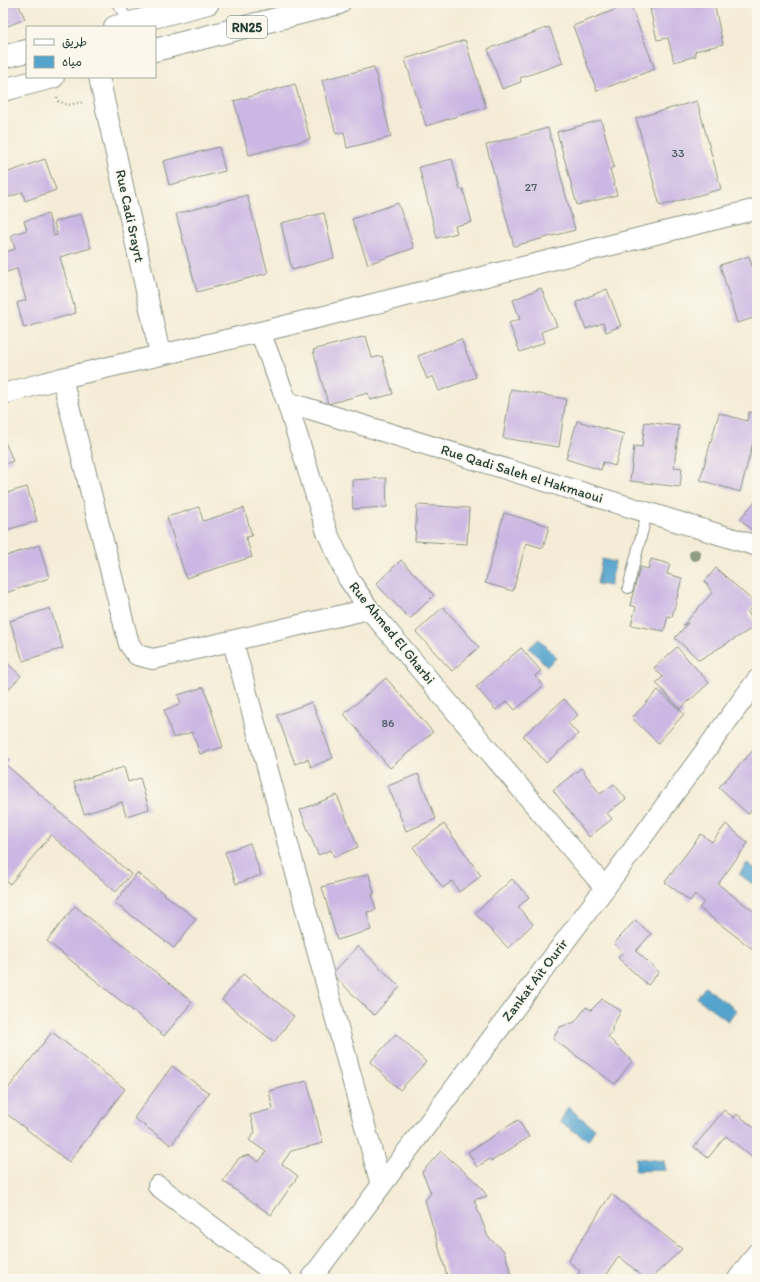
<svg xmlns="http://www.w3.org/2000/svg" width="760" height="1282" font-family="Itim,'Playpen Sans Arabic',sans-serif">
<style>
.water{fill:#54a4ce;stroke:#3a7081}
.building{fill:#cbb7e3}
.lines{fill:none;stroke-linecap:round;stroke-linejoin:round}
.service-casing{stroke:#8a9485;stroke-width:12}
.minor-casing{stroke:#8a9485;stroke-width:22}
.primary-casing{stroke:#8a9485;stroke-width:24}
.path{stroke:#8a9485;stroke-width:2.5;stroke-dasharray:1 3;stroke-linecap:butt}
.service{stroke:#fff;stroke-width:10}
.minor{stroke:#fff;stroke-width:20}
.primary{stroke:#fff;stroke-width:22}
.tree{fill:#909c84}
.labels{text-anchor:middle;dominant-baseline:central;stroke-width:3.5;stroke-linejoin:round;paint-order:stroke}
.number-label{font-size:12px;fill:#4a5c60}
.shield{fill:#fbf7ec;stroke:#61756b;stroke-width:1}
.shield-label{font-size:13px;font-weight:bold;fill:#1f3d34}
.street-label{font-size:14px;fill:#1f3d34;stroke:#fbf7ec}
</style>
<rect width="100%" height="100%" fill="#fbf7ec"/>
<filter id="ink" filterUnits="userSpaceOnUse"><feTurbulence type="fractalNoise" baseFrequency=".025" numOctaves="2"/><feDisplacementMap in="SourceGraphic" scale="8" xChannelSelector="R" yChannelSelector="G"/><feConvolveMatrix kernelMatrix="1 2 1 2 8 2 1 2 1" color-interpolation-filters="sRGB"/></filter>
<filter id="wash" filterUnits="userSpaceOnUse"><feTurbulence type="fractalNoise" baseFrequency=".012" numOctaves="4" result="noise"/><feDisplacementMap in="SourceGraphic" scale="16" xChannelSelector="R" yChannelSelector="G"/><feGaussianBlur stdDeviation="0.9" result="paint"/><feColorMatrix in="noise" values="0 0 0 0 0 0 0 0 0 0 0 0 0 0 0 0 0 1.4 0 .05"/><feComposite in="paint" operator="in"/></filter>
<g filter="url(#wash)">
<rect width="100%" height="100%" fill="#f4ecd6"/>
<!-- water -->
<g class="water">
<polygon points="602,559 615,562 610,586 597,584"/>
<polygon points="539,639 557,657 547,666 529,648"/>
<polygon points="747,863 757,870 757,887 739,874"/>
<polygon points="705,987 736,1010 728,1021 697,998"/>
<polygon points="568,1107 595,1129 588,1140 560,1122"/>
<polygon points="636,1158 664,1161 666,1170 635,1171"/>
</g>
<g id="blocks">
<!-- building -->
<g class="building">
<polygon points="3,3 18,3 25,19 3,28"/>
<polygon points="675,3 714,3 723,44 695,51 696,56 674,62 668,38 657,40 650,9"/>
<polygon points="630,4 655,69 597,91 573,26"/>
<polygon points="549,27 563,63 520,78 521,82 502,89 488,49"/>
<polygon points="465,40 486,107 426,126 405,59"/>
<polygon points="374,67 391,137 347,148 344,132 336,134 322,80"/>
<polygon points="295,84 310,139 249,155 234,101"/>
<polygon points="697,101 721,189 660,206 636,118"/>
<polygon points="601,120 614,167 610,169 617,195 577,205 557,132"/>
<polygon points="548,128 575,230 514,246 486,145"/>
<polygon points="219,147 225,171 169,185 163,161"/>
<polygon points="45,159 56,190 25,201 23,192 9,197 3,180 3,174"/>
<polygon points="452,159 460,190 463,189 472,222 455,226 457,233 437,238 419,167"/>
<polygon points="247,195 268,273 197,292 176,214"/>
<polygon points="398,203 414,248 368,264 352,219"/>
<polygon points="324,213 334,258 292,270 281,223"/>
<polygon points="48,214 54,236 57,235 54,222 81,214 91,248 60,257 76,313 24,328 17,303 26,300 17,269 3,273 3,253 15,249 11,235 27,230 24,221"/>
<polygon points="749,256 757,283 757,317 737,323 720,265"/>
<polygon points="541,288 557,326 541,332 545,342 520,352 509,323 520,319 513,300"/>
<polygon points="607,289 621,326 606,332 603,323 586,329 576,302"/>
<polygon points="366,336 372,358 382,356 393,394 370,400 368,393 328,404 313,350"/>
<polygon points="461,339 476,377 439,391 433,376 427,379 418,356"/>
<polygon points="511,389 566,399 559,447 503,438"/>
<polygon points="749,412 757,414 757,439 754,439 740,492 700,480 719,413 747,421"/>
<polygon points="577,421 624,434 615,466 603,462 601,470 566,459"/>
<polygon points="645,422 679,426 674,467 682,468 680,487 630,481 634,446 642,447"/>
<polygon points="3,437 13,461 3,465"/>
<polygon points="386,478 387,507 353,509 352,480"/>
<polygon points="27,487 37,521 3,531 3,494"/>
<polygon points="757,499 757,524 752,530 740,519"/>
<polygon points="417,505 469,508 467,544 415,541"/>
<polygon points="199,507 203,521 244,508 252,536 246,537 252,557 186,578 167,517"/>
<polygon points="504,513 549,526 543,548 526,543 513,591 485,583"/>
<polygon points="39,545 49,578 3,594 3,557"/>
<polygon points="651,559 670,564 667,574 682,578 672,617 668,616 664,631 631,625 636,607 630,605 640,567 648,569"/>
<polygon points="401,560 434,595 410,619 376,584"/>
<polygon points="716,568 755,603 748,612 756,626 699,660 675,638 688,623 683,625 712,593 705,581"/>
<polygon points="443,607 479,647 452,671 416,632"/>
<polygon points="50,608 63,648 23,661 10,621"/>
<polygon points="677,647 709,683 680,709 656,683 663,677 654,668"/>
<polygon points="521,648 541,671 535,676 543,686 515,710 507,701 496,710 476,687"/>
<polygon points="3,659 21,676 3,695"/>
<polygon points="386,678 433,732 390,768 344,714"/>
<polygon points="204,687 223,747 200,754 192,732 173,738 164,710 181,704 178,695"/>
<polygon points="658,690 684,714 658,743 632,718"/>
<polygon points="564,699 578,715 568,723 578,734 546,763 523,736"/>
<polygon points="312,702 333,758 311,767 308,759 295,764 277,715"/>
<polygon points="757,746 757,804 748,814 719,787"/>
<polygon points="3,754 9,760 5,764 131,874 116,892 51,835 10,884 3,878"/>
<polygon points="124,767 128,782 140,778 149,809 126,816 122,802 84,814 74,782"/>
<polygon points="581,768 600,794 614,784 626,799 607,813 612,819 589,837 553,790"/>
<polygon points="418,774 436,819 406,831 388,786"/>
<polygon points="337,795 358,847 334,857 331,850 318,855 300,810"/>
<polygon points="444,824 481,876 459,892 452,881 443,888 413,847"/>
<polygon points="726,824 748,843 718,884 757,914 757,947 754,950 699,908 704,902 695,894 690,901 665,882 701,834 712,842"/>
<polygon points="250,843 261,875 236,884 225,852"/>
<polygon points="137,873 196,919 174,948 115,903"/>
<polygon points="369,874 374,894 372,895 376,910 367,912 371,930 337,940 322,887"/>
<polygon points="512,879 529,897 518,907 533,924 508,948 475,913"/>
<polygon points="75,906 192,1002 164,1036 47,941"/>
<polygon points="635,920 651,934 636,951 659,972 648,985 618,958 623,952 614,944"/>
<polygon points="358,946 400,987 374,1015 332,974"/>
<polygon points="243,974 294,1016 274,1042 222,1000"/>
<polygon points="602,999 621,1011 612,1027 612,1032 608,1037 632,1061 615,1084 553,1039 560,1027 575,1022 586,1007 591,1010"/>
<polygon points="52,1032 125,1089 69,1162 3,1111 3,1095"/>
<polygon points="396,1034 426,1062 400,1090 370,1062"/>
<polygon points="172,1066 209,1093 171,1145 134,1118"/>
<polygon points="307,1081 323,1143 291,1151 282,1164 298,1176 271,1215 223,1181 239,1158 249,1155 259,1162 266,1152 249,1140 255,1132 250,1115 273,1109 269,1091"/>
<polygon points="724,1110 734,1118 737,1114 757,1130 757,1153 753,1158 726,1136 708,1158 694,1147"/>
<polygon points="518,1120 529,1137 492,1161 490,1159 477,1167 468,1152"/>
<polygon points="441,1151 479,1185 487,1196 474,1200 488,1237 504,1251 511,1272 510,1279 448,1279 425,1200 431,1193 422,1172"/>
<polygon points="611,1194 682,1249 650,1279 645,1279 619,1256 604,1279 576,1279 580,1271 568,1261"/>
</g>
</g>
</g>
<g filter="url(#ink)">
<use href="#blocks" fill-opacity="0" stroke="#8a9485" stroke-width="1"/>
<g class="lines">
<!-- service casing -->
<g class="service-casing">
<g id="service">
<polyline points="117,3 130,23"/>
<polyline points="628,588 647,513"/>
</g>
</g>
<!-- minor casing -->
<g class="minor-casing">
<g id="minor">
<polyline points="99,77 160,354"/>
<polyline points="260,332 287,402 327,532 348,578 369,609 605,888"/>
<polyline points="62,378 129,644 137,655 153,659 369,609"/>
<polyline points="3,394 62,378 260,332 757,209"/>
<polyline points="287,402 757,546"/>
<polyline points="233,642 381,1185"/>
<polyline points="158,1186 282,1279"/>
<polyline points="311,1279 605,888 757,680"/>
<polyline points="738,1279 757,1253"/>
</g>
</g>
<!-- primary casing -->
<g class="primary-casing">
<g id="primary">
<polyline points="115,27 208,3"/>
<polyline points="155,50 339,3"/>
<polyline points="3,57 27,51"/>
<polyline points="3,90 53,77"/>
</g>
</g>
<!-- path -->
<polyline class="path" points="57,97 58,101 68,105 84,102"/>
<!-- service -->
<use href="#service" class="service"/>
<!-- minor -->
<use href="#minor" class="minor"/>
<!-- primary -->
<use href="#primary" class="primary"/>
</g>
<!-- trees -->
<circle class="tree" cx="695" cy="555" r="6"/>
</g>
<g class="labels">
<!-- number labels -->
<g class="number-label">
<text x="678" y="153">33</text>
<text x="531" y="187">27</text>
<text x="388" y="723">86</text>
</g>
<!-- shield labels -->
<rect class="shield" x="227" y="16" width="40" height="22" rx="3"/>
<g class="shield-label">
<text x="247" y="27">RN25</text>
</g>
<!-- street labels -->
<g class="street-label">
<text transform="translate(130 216) rotate(78)">Rue Cadi Srayrt</text>
<text transform="translate(522 474) rotate(17)">Rue Qadi Saleh el Hakmaoui</text>
<text transform="translate(392 633) rotate(51)">Rue Ahmed El Gharbi</text>
<text transform="translate(535 980) rotate(-53)">Zankat Aït Ourir</text>
</g>
</g>
<!-- margin -->
<rect width="760" height="1282" fill="none" stroke="#fbf7ec" stroke-width="16"/>
<!-- legend -->
<rect x="26" y="26" width="130" height="52" fill="#fbf7ec" stroke="#a3ada2"/>
<rect x="34" y="39" width="20" height="6" fill="#ffffff" stroke="#a3ada2"/>
<text x="62" y="46" font-size="12" fill="#1f3d34">طريق</text>
<rect x="34" y="56" width="20" height="12" fill="#54a4ce" stroke="#a3ada2"/>
<text x="62" y="66" font-size="12" fill="#1f3d34">مياه</text>
</svg>
